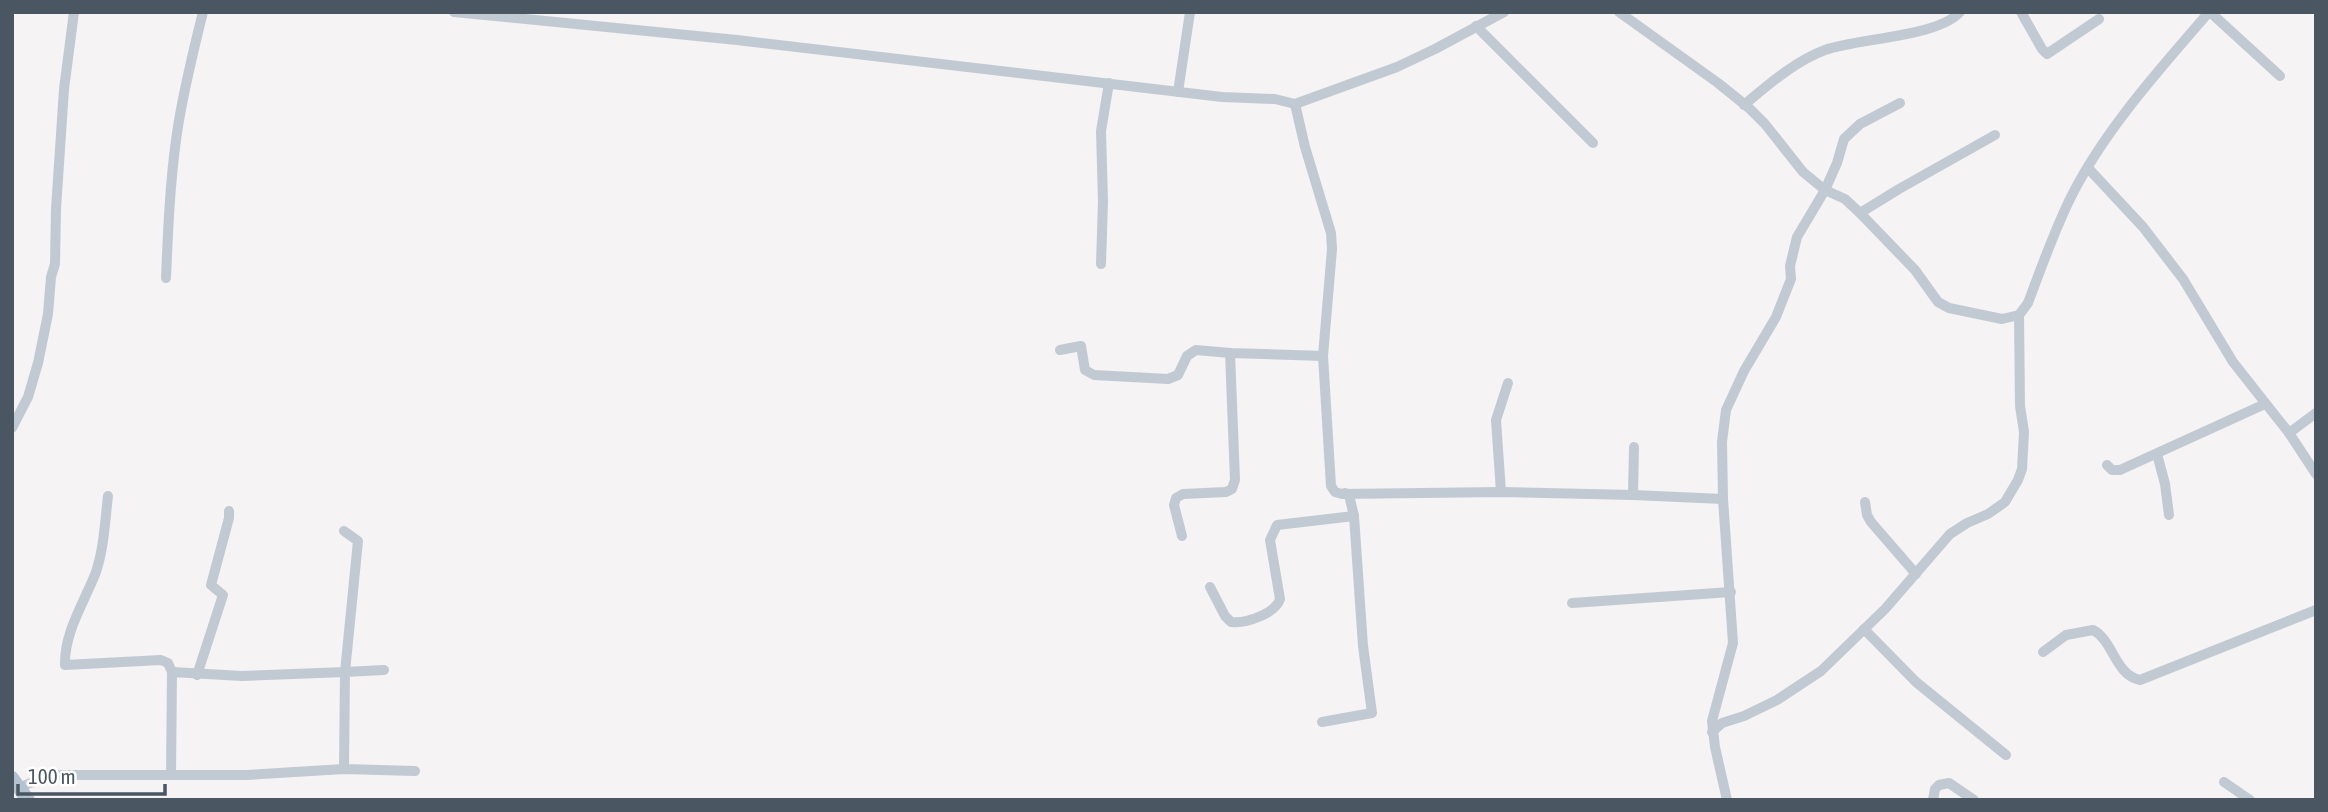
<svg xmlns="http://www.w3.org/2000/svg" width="2328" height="812" font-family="'Asap Condensed',sans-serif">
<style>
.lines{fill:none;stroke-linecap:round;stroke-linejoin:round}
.minor{stroke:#c1cad2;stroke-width:10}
.major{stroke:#b3c2d1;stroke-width:14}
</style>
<rect width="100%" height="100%" fill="#f5f3f3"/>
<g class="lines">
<!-- minor -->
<g class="minor">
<polyline points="454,12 737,40 1222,97 1275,99 1295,104 1397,67 1435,49 1504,12"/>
<path d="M 1619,12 L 1718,83 L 1749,108 L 1765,124 L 1803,172 L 1825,190 L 1845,199 L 1860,213 L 1915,270 L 1938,302 L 1949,308 L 2002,319 L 2019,315 L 2028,303 C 2042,266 2055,228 2073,193 C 2107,127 2161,68 2209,12"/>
<polyline points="2021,12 2042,49 2047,54 2099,19"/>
<polyline points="2210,12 2280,76"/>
<polyline points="1476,26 1593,143"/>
<polyline points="1178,92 1190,12"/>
<polyline points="1295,104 1305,147 1331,233 1332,249 1323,356 1331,486 1335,492 1342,494 1501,492 1633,495 1723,499"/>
<path d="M 1744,105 C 1768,85 1795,61 1825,50 C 1858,38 1938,37 1960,12"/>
<polyline points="2088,168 2143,227 2183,279 2233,362 2289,433 2316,474"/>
<polyline points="1860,213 1899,189 1995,135"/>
<polyline points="1101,264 1103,201 1101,131 1109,83"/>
<path d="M 166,278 C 168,230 170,181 177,133 C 183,92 193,52 203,12"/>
<polyline points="1060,350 1081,346 1085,370 1094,375 1168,379 1178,375 1187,356 1196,350 1230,353 1323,356"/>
<polyline points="12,428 28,397 38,363 48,314 51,277 55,264 56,209 64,89 74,12"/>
<polyline points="2289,433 2316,413"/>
<polyline points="2157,454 2165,484 2169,515"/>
<polyline points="2107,465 2112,470 2120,470 2265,404"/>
<polyline points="1501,492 1496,420 1508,383"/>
<polyline points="1633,495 1634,447"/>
<path d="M 108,496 C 105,521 104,548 96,572 C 85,601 64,632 65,665 L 161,660 L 168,663 L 172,672"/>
<polyline points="1865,502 1867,515 1871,522 1916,574"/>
<polyline points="1182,536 1174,505 1176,498 1183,494 1226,492 1232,489 1235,480 1230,353"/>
<path d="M 1210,587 L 1225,616 L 1231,622 C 1246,624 1276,613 1280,599 L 1270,540 L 1277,525 L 1354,516"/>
<polyline points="1572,603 1731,592"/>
<polyline points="1864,629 1916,682 2006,755"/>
<path d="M 2043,652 L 2066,635 L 2093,630 C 2113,640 2115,675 2140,680 L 2316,610"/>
<polyline points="197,675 223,595 211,585 229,518 229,511"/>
<polyline points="1322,722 1372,713 1363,646 1354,516 1349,495 1345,493"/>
<polyline points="1712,732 1722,723 1744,716 1777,700 1821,671 1885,609 1950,534 1967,523 1988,514 2005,502 2018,480 2022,469 2024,432 2020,406 2019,315"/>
<polyline points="344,769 345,672 384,670"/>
<polyline points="171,775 172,672 242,676 345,672 358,541 344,531"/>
<polyline points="2224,782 2250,800"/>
<polyline points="19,788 48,775 246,775 344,769 415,771"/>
<polyline points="1727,800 1715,747 1712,721 1733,643 1723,499 1722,442 1726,410 1744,371 1776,317 1791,279 1790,266 1797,237 1825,190 1837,163 1844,139 1860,124 1900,103"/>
<polyline points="1933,800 1935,789 1939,785 1949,783 1974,800"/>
</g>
<!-- major -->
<polyline class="major" points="12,778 28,800"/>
</g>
<!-- border -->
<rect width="2328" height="812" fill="none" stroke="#4a5661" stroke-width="28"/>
<!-- scale -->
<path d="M18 784v10h147v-10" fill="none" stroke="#4a5661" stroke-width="3.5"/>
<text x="28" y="784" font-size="21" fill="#4a5661" stroke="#ffffff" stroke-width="5" paint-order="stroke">100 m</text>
</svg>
